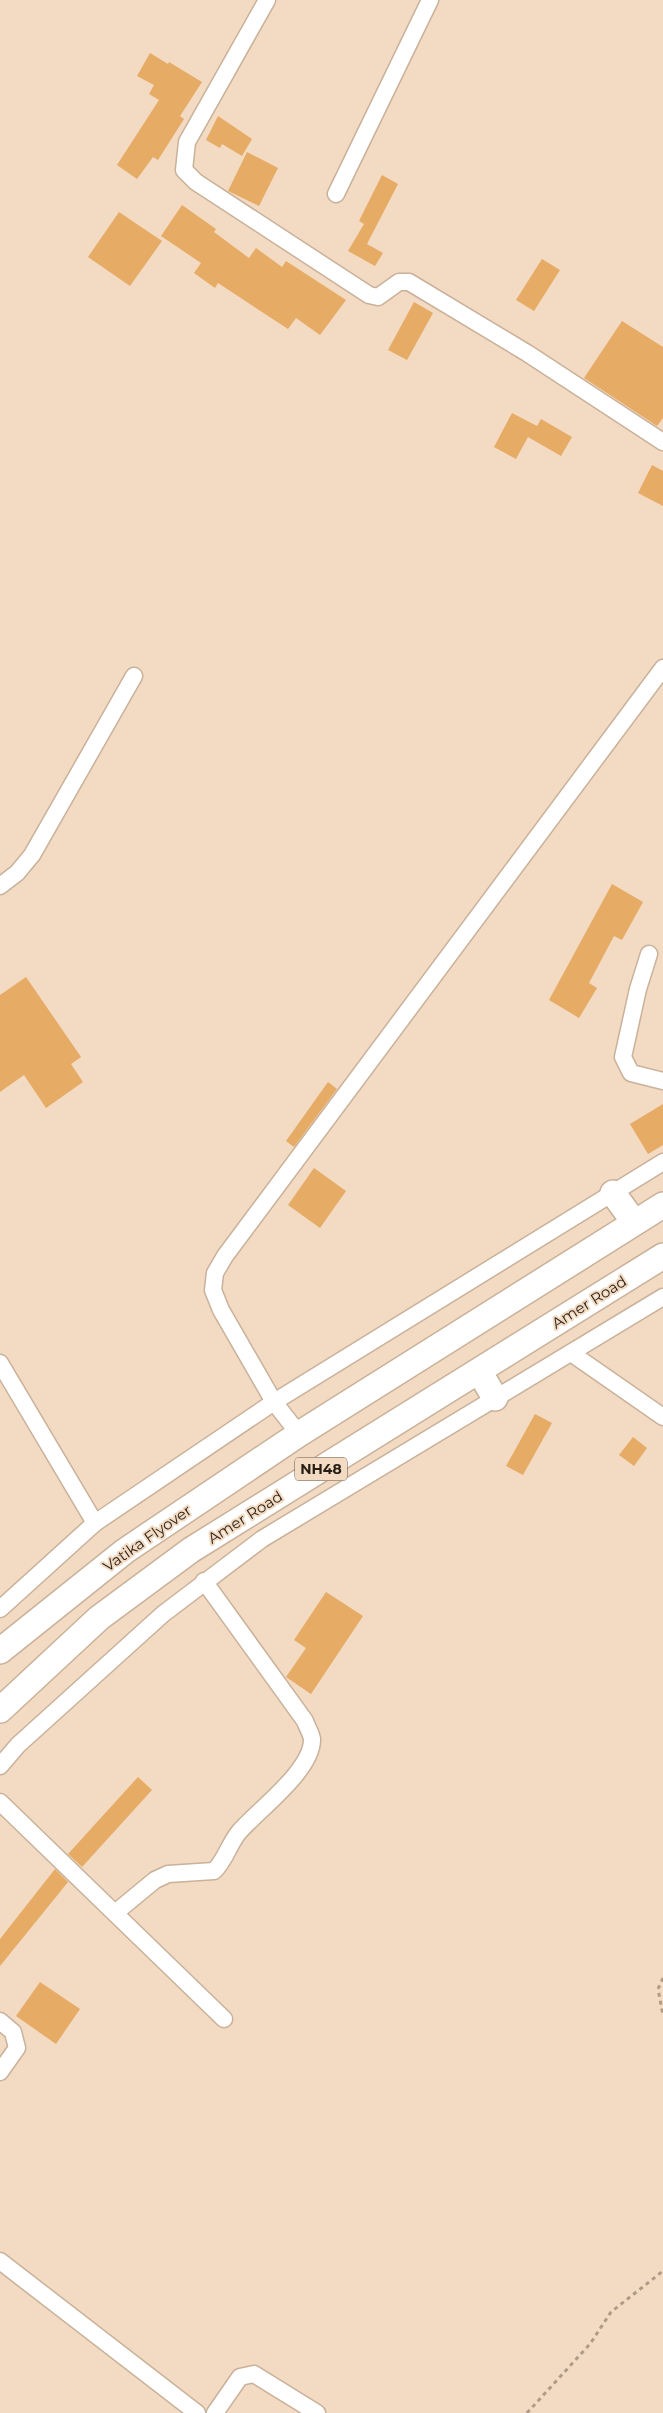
<svg xmlns="http://www.w3.org/2000/svg" width="663" height="2413" font-family="Montserrat,sans-serif">
<style>
.building{fill:#e6ab64}
.lines{fill:none;stroke-linecap:round;stroke-linejoin:round}
.minor-casing{stroke:#c9b19a;stroke-width:19}
.highway-casing{stroke:#c9b19a;stroke-width:28}
.path{stroke:#af9b88;stroke-width:3;stroke-dasharray:4 4;stroke-linecap:butt}
.minor{stroke:#fff;stroke-width:16}
.highway{stroke:#fff;stroke-width:25}
.labels{text-anchor:middle;dominant-baseline:central;stroke-width:4;stroke-linejoin:round;paint-order:stroke}
.shield{fill:#f3dac2;stroke:#645648;stroke-width:1}
.shield-label{font-size:14px;font-weight:bold;fill:#261d14}
.street-label{font-size:15px;fill:#261d14;stroke:#f3dac2}
</style>
<rect width="100%" height="100%" fill="#f3dac2"/>
<!-- building -->
<g class="building">
<polygon points="150,53 168,64 169,62 202,82 180,116 184,119 158,160 153,157 137,179 117,165 159,100 149,94 154,85 137,76"/>
<polygon points="218,116 252,139 242,156 222,144 220,148 206,140"/>
<polygon points="247,152 278,168 259,206 228,191"/>
<polygon points="382,175 398,184 367,244 383,253 375,266 348,251 364,224 359,221"/>
<polygon points="182,205 216,229 214,232 249,258 256,248 282,267 286,261 346,300 320,335 296,318 288,329 218,283 215,288 194,273 201,263 161,236"/>
<polygon points="119,212 162,241 130,286 88,257"/>
<polygon points="542,259 560,270 534,311 516,300"/>
<polygon points="414,302 433,313 407,360 388,350"/>
<polygon points="622,321 663,347 663,418 657,426 584,378"/>
<polygon points="512,413 537,426 541,419 572,437 561,456 528,437 516,459 494,447"/>
<polygon points="652,465 663,471 663,506 638,493"/>
<polygon points="612,884 643,902 622,940 614,936 589,983 597,988 579,1018 549,1000"/>
<polygon points="26,977 81,1057 71,1064 83,1082 46,1108 24,1075 0,1092 0,995"/>
<polygon points="328,1082 337,1089 294,1147 286,1141"/>
<polygon points="663,1104 663,1145 648,1154 630,1124"/>
<polygon points="314,1168 346,1191 320,1228 288,1205"/>
<polygon points="535,1414 552,1423 523,1475 506,1466"/>
<polygon points="633,1437 647,1448 634,1466 619,1455"/>
<polygon points="326,1592 363,1616 311,1694 286,1677 306,1648 294,1640"/>
<polygon points="138,1777 152,1790 82,1867 68,1854"/>
<polygon points="55,1869 68,1882 0,1966 0,1939"/>
<polygon points="40,1982 80,2009 56,2044 16,2016"/>
</g>
<g class="lines">
<!-- minor casing -->
<g class="minor-casing">
<g id="minor">
<polyline points="267,0 187,142 184,170 196,182 369,295 378,297 399,282 409,282 527,353 663,442"/>
<polyline points="336,194 430,0"/>
<polyline points="0,886 17,873 32,855 134,676"/>
<polyline points="649,954 638,989 623,1057 631,1073 663,1081"/>
<polyline points="571,1353 663,1417"/>
<polyline points="0,1363 95,1523"/>
<polyline points="299,1434 274,1402 221,1310 213,1290 215,1273 225,1256 663,668"/>
<polyline points="0,1609 95,1523 274,1402 663,1162"/>
<polyline points="0,1766 18,1745 163,1614 262,1539 663,1297"/>
<polyline points="0,1802 224,2019"/>
<path d="M 115,1913 L 155,1880 L 168,1874 L 214,1871 C 225,1861 229,1844 239,1832 C 258,1810 313,1770 312,1739 C 311,1733 307,1727 305,1721 L 204,1581"/>
<polyline points="0,2021 13,2032 17,2048 0,2072"/>
<polyline points="0,2261 197,2413"/>
<polyline points="215,2413 240,2377 254,2374 317,2413"/>
</g>
</g>
<!-- highway casing -->
<g class="highway-casing">
<g id="highway">
<polyline points="613,1193 634,1222"/>
<polyline points="479,1371 495,1398"/>
<polyline points="0,1651 125,1551 299,1434 663,1205"/>
<polyline points="0,1710 99,1618 191,1550 663,1256"/>
</g>
</g>
<!-- path -->
<g class="path">
<polyline points="663,1978 658,1989 663,2015"/>
<polyline points="527,2413 590,2344 611,2312 663,2271"/>
</g>
<!-- minor -->
<use href="#minor" class="minor"/>
<!-- highway -->
<use href="#highway" class="highway"/>
</g>
<g class="labels">
<!-- shield labels -->
<rect class="shield" x="295" y="1457.5" width="52" height="23" rx="4"/>
<g class="shield-label">
<text x="321" y="1469">NH48</text>
</g>
<!-- street labels -->
<g class="street-label">
<text transform="translate(589 1302) rotate(-32)">Amer Road</text>
<text transform="translate(245 1517) rotate(-32)">Amer Road</text>
<text transform="translate(147 1538) rotate(-35)">Vatika Flyover</text>
</g>
</g>
</svg>
